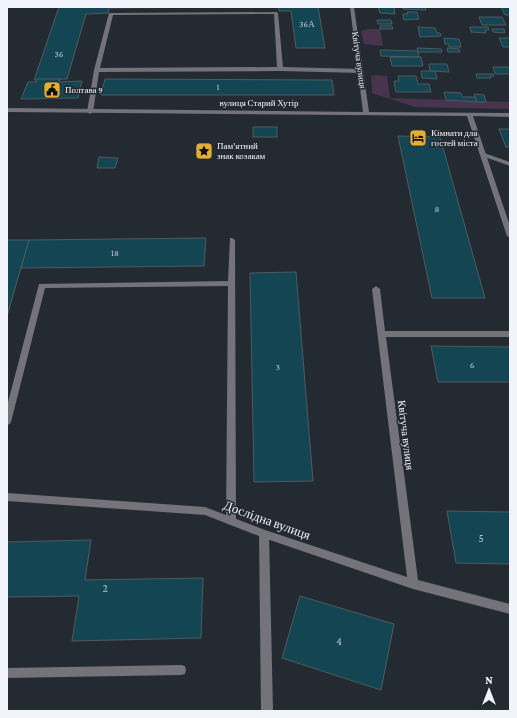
<svg xmlns="http://www.w3.org/2000/svg" width="517" height="718" font-family="'Crimson Pro',serif">
<style>
.green{fill:#49344d}
.building{fill:#144552;stroke:#4e5b60}
.lines{fill:none;stroke-linecap:round;stroke-linejoin:round}
.service{fill:#737379;fill-rule:evenodd}
.minor{fill:#737379;fill-rule:evenodd}
.labels{text-anchor:middle;dominant-baseline:central;stroke-width:3;stroke-linejoin:round;paint-order:stroke}
.number-label{font-size:9px;fill:#bac9d1}
.far-street-label{font-size:9px;fill:#f1f5fb;stroke:#232a32}
.far-poi-label{font-size:9px;fill:#f1f5fb;stroke:#232a32;text-anchor:start}
.street-label{font-size:11px;fill:#f1f5fb;stroke:#232a32}
.near-number-label{font-size:11px;fill:#bac9d1}
.near-street-label{font-size:13px;fill:#f1f5fb;stroke:#232a32}
</style>
<rect width="100%" height="100%" fill="#232a32"/>
<!-- green -->
<g class="green">
<polygon points="368,29 380,29 383,46 364,44 361,31"/>
<polygon points="375,75 387,76 390,98 510,102 510,109 415,107 372,93 371,76"/>
</g>
<!-- building -->
<g class="building">
<polygon points="59,7 221,7 109,8 108,13 86,14 67,79 34,80"/>
<polygon points="279,7 318,7 325,48 296,48 291,11 279,11"/>
<polygon points="378,7 394,7 395,14 380,13"/>
<polygon points="402,7 425,7 426,10 403,9"/>
<polygon points="501,7 510,7 510,15 505,15"/>
<polygon points="407,12 417,12 419,19 404,20 403,14 408,14"/>
<polygon points="479,17 502,17 506,25 482,25"/>
<polygon points="377,20 391,20 392,24 378,24"/>
<polygon points="380,26 392,26 393,29 380,29"/>
<polygon points="418,27 435,28 437,33 440,33 441,36 420,37"/>
<polygon points="470,27 488,27 489,30 485,30 486,33 471,32"/>
<polygon points="492,29 504,29 505,33 493,32"/>
<polygon points="444,38 459,39 461,47 449,47 449,44 445,44"/>
<polygon points="499,38 510,38 510,47 503,47"/>
<polygon points="417,48 441,49 442,52 418,52"/>
<polygon points="447,48 459,49 460,52 448,52"/>
<polygon points="380,50 418,51 419,57 381,56"/>
<polygon points="390,57 421,57 423,66 392,66"/>
<polygon points="429,64 447,64 449,72 430,71"/>
<polygon points="493,67 510,67 510,74 495,74"/>
<polygon points="421,71 435,71 437,79 422,78"/>
<polygon points="476,74 493,74 494,76 490,76 491,78 477,78"/>
<polygon points="398,76 416,76 418,84 429,84 431,92 396,92 394,81 399,81"/>
<polygon points="37,79 60,79 59,82 82,81 78,98 21,99 28,82 36,82"/>
<polygon points="105,79 332,80 334,95 101,95"/>
<polygon points="444,92 461,93 462,97 475,97 477,102 446,100"/>
<polygon points="474,94 484,95 486,102 477,102"/>
<rect x="253" y="127" width="24" height="10"/>
<polygon points="499,129 510,129 510,147 506,147"/>
<polygon points="398,136 440,137 485,298 432,298"/>
<polygon points="99,157 118,158 115,168 97,168"/>
<polygon points="206,238 204,266 21,268 29,240"/>
<polygon points="7,240 29,240 7,316"/>
<polygon points="296,272 313,481 254,482 250,273"/>
<polygon points="431,346 510,347 510,382 438,382"/>
<polygon points="447,511 510,512 510,564 456,563"/>
<polygon points="91,540 85,580 203,578 201,638 72,641 79,596 7,597 7,542"/>
<polygon points="300,596 394,624 381,690 282,658"/>
</g>
<g class="lines">
<!-- service -->
<g class="service">
<path d="M 276,12 L 278,13 L 283,67 L 361,69 L 364,71 L 361,73 L 280,71 L 99,72 L 93,112 L 90,114 L 87,112 L 94,70 L 109,13 ZM 274,14 L 277,67 L 100,68 L 113,15 Z"/>
<polygon points="484,153 510,162 510,166 482,156 481,155"/>
<polygon points="230,238 232,238 235,240 236,521 234,524 231,525 228,524 226,521 228,286 45,288 11,422 10,424 7,425 7,406 39,284 228,281"/>
<polygon points="264,530 267,531 269,534 273,711 261,711 259,534 261,531"/>
<polygon points="181,665 185,666 186,670 185,674 181,675 7,678 7,668"/>
</g>
<!-- minor -->
<g class="minor">
<polygon points="350,7 354,7 369,112 510,113 510,117 473,116 510,226 510,238 507,236 467,116 7,112 7,108 363,112"/>
<polygon points="376,286 380,289 385,331 510,331 510,337 386,337 418,580 510,604 510,614 413,589 264,538 205,515 7,501 7,493 205,507 265,530 407,577 372,289"/>
</g>
</g>
<!-- icons -->
<defs>
<g id="civic-square" transform="scale(0.9)"><rect x="-9" y="-9" width="18" height="18" rx="4" fill="#e3ae35" stroke="#232a32"/><path d="M-.6-6.5H3V-4.5H.6V-3L4-1V1h2V6H-6V1h2V-1L-.6-3ZM-1.2 2.5V6h2.4V2.5Z" fill="#111"/></g>
<g id="hotel-square" transform="scale(0.9)"><rect x="-9" y="-9" width="18" height="18" rx="4" fill="#e3ae35" stroke="#232a32"/><path d="M-6-4.5h1.5V1H6V5H4.5V3h-9V5H-6ZM-4 0a1.8 1.8 0 1 1 3.6 0ZM.5 0V-2.5h3Q6-2.5 6 0Z" fill="#111"/></g>
<g id="sight-square" transform="scale(0.9)"><rect x="-9" y="-9" width="18" height="18" rx="4" fill="#e3ae35" stroke="#232a32"/><path d="M0-6L1.8-2.2L6-1.7L2.9 1.2L3.7 5.4L0 3.3L-3.7 5.4L-2.9 1.2L-6-1.7L-1.8-2.2Z" fill="#111"/></g>
</defs>
<g fill-rule="evenodd">
<use href="#civic-square" x="52" y="90"/>
<use href="#hotel-square" x="418" y="138"/>
<use href="#sight-square" x="204" y="151"/>
</g>
<g class="labels">
<!-- number labels -->
<g class="number-label">
<text x="307" y="24">36А</text>
<text x="59" y="54">36</text>
<text x="218" y="87">1</text>
<text x="437" y="209">8</text>
<text x="115" y="253">18</text>
<text x="472" y="365">6</text>
<text x="278" y="367">3</text>
</g>
<!-- far-street labels -->
<g class="far-street-label">
<text transform="translate(359 60) rotate(82)">Квітуча вулиця</text>
<text x="259" y="103">вулиця Старий Хутір</text>
</g>
<!-- far-poi labels -->
<g class="far-poi-label">
<text x="65" y="90">Полтава 9</text>
<text x="431" y="133">Кімнати для<tspan x="431" dy="10">гостей міста</tspan></text>
<text x="217" y="146">Пам'ятний<tspan x="217" dy="10">знак козакам</tspan></text>
</g>
<!-- street labels -->
<g class="street-label">
<text transform="translate(406 435) rotate(83)">Квітуча вулиця</text>
</g>
<!-- near-number labels -->
<g class="near-number-label">
<text x="481" y="538">5</text>
<text x="105" y="588">2</text>
<text x="339" y="641">4</text>
</g>
<!-- near-street labels -->
<g class="near-street-label">
<text transform="translate(267 520) rotate(20)">Дослідна вулиця</text>
</g>
</g>
<!-- border -->
<rect width="517" height="718" fill="none" stroke="#f1f5fb" stroke-width="16"/>
<!-- north arrow -->
<g transform="translate(489 690)" stroke="#232a32" stroke-width="3" paint-order="stroke">
<path d="M0-3L7 15L0 10L-7 15Z" fill="#f1f5fb"/>
<text y="-6" font-size="11" font-weight="bold" text-anchor="middle" fill="#f1f5fb">N</text>
</g>
</svg>
